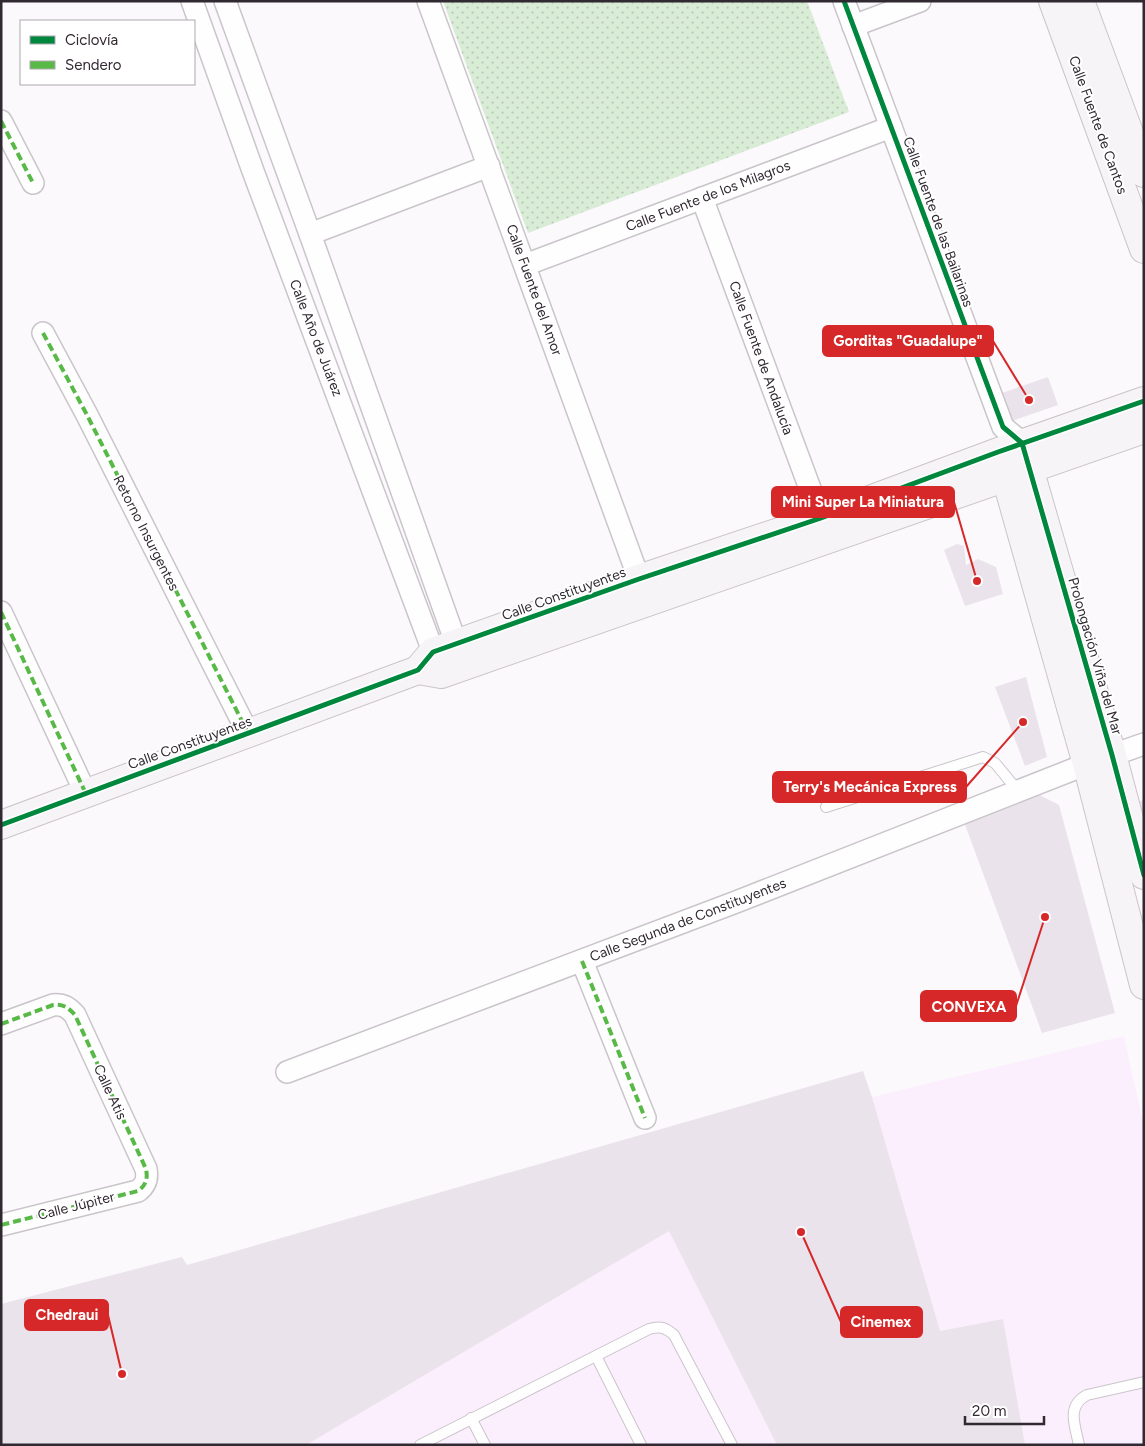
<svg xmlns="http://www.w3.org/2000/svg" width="1145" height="1446" font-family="Figtree,sans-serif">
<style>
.built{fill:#fceffd}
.park{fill:url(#park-dots)}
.building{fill:#ebe3ec}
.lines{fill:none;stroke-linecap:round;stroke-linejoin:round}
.lane-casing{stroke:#cac5ca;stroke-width:12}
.street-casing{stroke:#cac5ca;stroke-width:24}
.secondary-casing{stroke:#cac5ca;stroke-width:30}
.lane{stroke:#fefeff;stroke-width:10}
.street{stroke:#fefeff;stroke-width:21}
.secondary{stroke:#f6f4f6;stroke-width:28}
.quiet{stroke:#58b947;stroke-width:4;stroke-dasharray:8 4;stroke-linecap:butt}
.cycleway-casing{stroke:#fff;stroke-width:8}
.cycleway{stroke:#00873e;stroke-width:5}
.labels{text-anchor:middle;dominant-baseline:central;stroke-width:4;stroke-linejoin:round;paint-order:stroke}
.street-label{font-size:14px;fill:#312931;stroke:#fff}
.leader{fill:none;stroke:#d62828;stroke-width:2}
.callout-dot{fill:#d62828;stroke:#fff;stroke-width:2}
.callout{fill:#d62828;stroke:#d62828;stroke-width:2}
.callout-label{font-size:15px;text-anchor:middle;font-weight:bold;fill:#fff}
</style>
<defs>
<pattern id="park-dots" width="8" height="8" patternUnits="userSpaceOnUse" patternTransform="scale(1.25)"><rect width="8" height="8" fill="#d8ecd6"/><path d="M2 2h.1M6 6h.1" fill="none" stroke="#bacab8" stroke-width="1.8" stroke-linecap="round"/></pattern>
</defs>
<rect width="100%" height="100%" fill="#fbf9fc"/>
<!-- built -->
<polygon class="built" points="1124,1036 1144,1127 1144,1445 1,1445 1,1330 872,1097"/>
<!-- park -->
<polygon class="park" points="443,1 807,1 849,112 528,233"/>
<!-- building -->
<g class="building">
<polygon points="1048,377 1058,405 1009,422 999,394"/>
<polygon points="957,544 964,546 966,565 978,559 996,567 1003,594 965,606 944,550"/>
<polygon points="1026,677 1047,757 1025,766 995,687"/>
<polygon points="1036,793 1059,805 1115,1013 1042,1033 964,822"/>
<polygon points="1144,800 1144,821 1136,802"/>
<polygon points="863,1071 872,1097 940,1331 1003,1319 1025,1445 777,1445 669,1231 306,1445 1,1445 1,1304 182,1257 187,1265"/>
</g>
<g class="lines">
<!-- lane casing -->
<g class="lane-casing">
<g id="lane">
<polyline points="826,807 983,757 995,763 1018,791"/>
<polyline points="596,1356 641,1445"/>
<polyline points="471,1418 485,1445"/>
<path d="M 420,1445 L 649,1329 C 660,1326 665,1327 674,1335 L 732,1445"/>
<path d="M 1079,1445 C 1075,1425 1066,1406 1087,1395 L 1144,1382"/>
</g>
</g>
<!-- street casing -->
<g class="street-casing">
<g id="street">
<polyline points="192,1 253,171 439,667"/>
<polyline points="225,1 310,234 461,657"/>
<polyline points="428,1 639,579"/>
<polyline points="844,1 1003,427 1022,443"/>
<polyline points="853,26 920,1"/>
<polyline points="1,121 33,183"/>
<polyline points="702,198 821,518"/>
<polyline points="310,234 489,166"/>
<polyline points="525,265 891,127"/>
<polyline points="43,333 87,415 248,733"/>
<polyline points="1,612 86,794"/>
<polyline points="582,961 645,1118"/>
<path d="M 1,1024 L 53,1005 C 63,1004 68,1007 75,1015 L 146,1169 C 148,1179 146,1185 138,1191 L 1,1225"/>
<polyline points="287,1072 736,902 1087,764 1144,744"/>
</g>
</g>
<!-- secondary casing -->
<g class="secondary-casing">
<g id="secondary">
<polyline points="1053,1 1144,249"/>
<polyline points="1080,1 1144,173"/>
<polyline points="1024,451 1112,755 1144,875"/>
<polyline points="1001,460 1087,764 1144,985"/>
<polyline points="418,670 441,674 1144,429"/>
<polyline points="1,825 418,670 433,652 639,579 821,518 998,452 1144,401"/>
</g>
</g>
<!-- lane -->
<use href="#lane" class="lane"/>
<!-- street -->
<use href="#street" class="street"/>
<!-- secondary -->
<use href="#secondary" class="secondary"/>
<!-- quiet -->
<g class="quiet">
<polyline points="1,121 33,183"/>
<polyline points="43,333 87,415 248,733"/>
<polyline points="1,612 86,794"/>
<polyline points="582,961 645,1118"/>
<path d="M 1,1024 L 53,1005 C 63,1004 68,1007 75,1015 L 146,1169 C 148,1179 146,1185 138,1191 L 1,1225"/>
</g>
<!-- cycleway casing -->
<g class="cycleway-casing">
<g id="cycleway">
<polyline points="844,1 1003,427 1022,443 1112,755 1144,875"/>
<polyline points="1,825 418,670 433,652 639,579 821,518 998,452 1144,401"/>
</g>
</g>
<!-- cycleway -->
<use href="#cycleway" class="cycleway"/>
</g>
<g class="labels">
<!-- street labels -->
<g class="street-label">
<text transform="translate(1098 125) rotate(70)">Calle Fuente de Cantos</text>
<text transform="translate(708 196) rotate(-21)">Calle Fuente de los Milagros</text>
<text transform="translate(938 222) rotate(70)">Calle Fuente de las Bailarinas</text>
<text transform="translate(534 290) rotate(70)">Calle Fuente del Amor</text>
<text transform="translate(316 338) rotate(69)">Calle Año de Juárez</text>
<text transform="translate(761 358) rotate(70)">Calle Fuente de Andalucía</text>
<text transform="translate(146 533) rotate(63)">Retorno Insurgentes</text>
<text transform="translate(564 594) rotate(-20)">Calle Constituyentes</text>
<text transform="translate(1095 656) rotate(74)">Prolongación Viña del Mar</text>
<text transform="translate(190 743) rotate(-20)">Calle Constituyentes</text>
<text transform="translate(688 920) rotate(-21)">Calle Segunda de Constituyentes</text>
<text transform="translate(110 1092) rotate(65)">Calle Atis</text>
<text transform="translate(76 1206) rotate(-14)">Calle Júpiter</text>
</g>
</g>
<!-- callouts -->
<path class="leader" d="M1029 400L993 341M977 581L954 502M1023 722L966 787M1045 917L1016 1006M122 1374L108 1315M801 1232L841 1322"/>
<g class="callout-dot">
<circle cx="1029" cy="400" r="5"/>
<circle cx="977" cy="581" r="5"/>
<circle cx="1023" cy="722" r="5"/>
<circle cx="1045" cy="917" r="5"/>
<circle cx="122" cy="1374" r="5"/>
<circle cx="801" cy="1232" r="5"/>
</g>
<g class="callout">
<rect x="823" y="326" width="170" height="30" rx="5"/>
<rect x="772" y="487" width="182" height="30" rx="5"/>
<rect x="773" y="772" width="193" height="30" rx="5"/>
<rect x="921" y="991" width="95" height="30" rx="5"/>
<rect x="25" y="1300" width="83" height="30" rx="5"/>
<rect x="841" y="1307" width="81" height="30" rx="5"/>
</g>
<g class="callout-label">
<text x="908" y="346">Gorditas "Guadalupe"</text>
<text x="863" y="507">Mini Super La Miniatura</text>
<text x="870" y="792">Terry's Mecánica Express</text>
<text x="969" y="1012">CONVEXA</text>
<text x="67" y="1320">Chedraui</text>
<text x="881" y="1327">Cinemex</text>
</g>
<!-- border -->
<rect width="1145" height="1446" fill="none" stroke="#312931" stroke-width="5"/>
<!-- legend -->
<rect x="20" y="20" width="175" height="65" fill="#ffffff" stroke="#ada9ad"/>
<rect x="30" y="36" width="25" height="8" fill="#00873e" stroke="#ada9ad"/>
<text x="65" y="45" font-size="15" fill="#312931">Ciclovía</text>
<rect x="30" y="61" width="25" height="8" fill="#58b947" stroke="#ada9ad"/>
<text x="65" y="70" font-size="15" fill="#312931">Sendero</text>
<!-- scale -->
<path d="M965 1416v8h79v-8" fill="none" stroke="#312931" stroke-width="2.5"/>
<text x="972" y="1416" font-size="15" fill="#312931" stroke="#ffffff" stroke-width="4" paint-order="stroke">20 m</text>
</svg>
